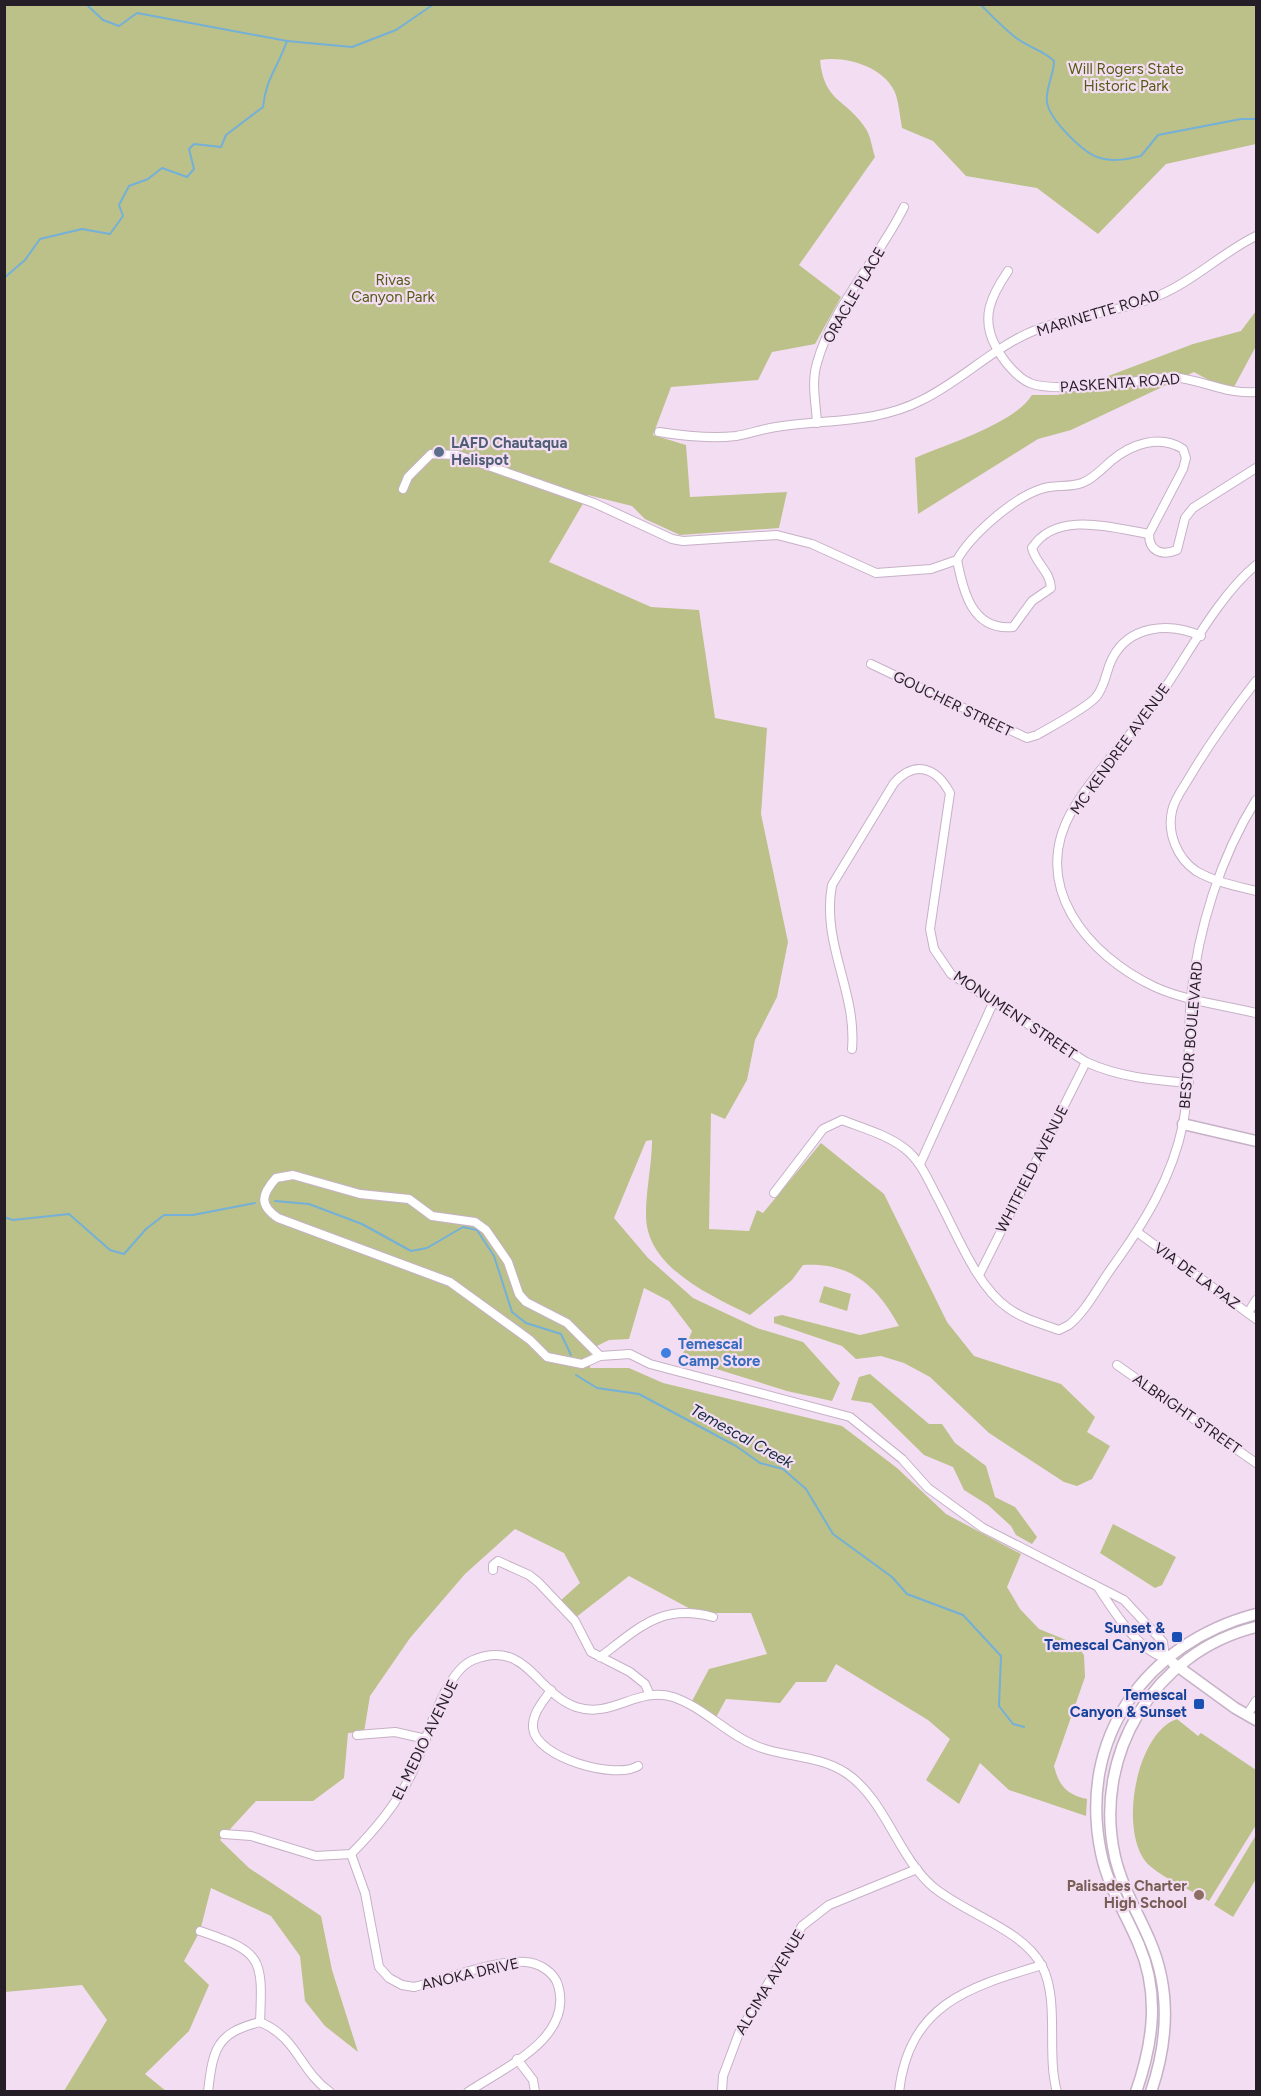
<svg xmlns="http://www.w3.org/2000/svg" width="1261" height="2096" font-family="Figtree,sans-serif">
<style>
.green{fill:#bbc188}
.lines{fill:none;stroke-linecap:round;stroke-linejoin:round}
.stream{stroke:#74b0d7;stroke-width:2}
.street-casing{stroke:#c6b1c6;stroke-width:10}
.secondary-casing{stroke:#c6b1c6;stroke-width:13}
.street{stroke:#fff;stroke-width:8}
.secondary{stroke:#fff;stroke-width:10}
.service-dot{fill:#5c6f8a;stroke:#f3ddf3;stroke-width:2}
.shop-dot{fill:#3f7fe0;stroke:#f3ddf3;stroke-width:2}
.transit-dot{fill:#1a4fb4;stroke:#f3ddf3;stroke-width:2}
.education-dot{fill:#8d6e63;stroke:#f3ddf3;stroke-width:2}
.labels{text-anchor:middle;dominant-baseline:central;stroke-width:4.5;stroke-linejoin:round;paint-order:stroke}
.park-label{font-size:15px;fill:#565b14;stroke:#f3ddf3}
.street-label{font-size:15px;fill:#261e26;stroke:#f3ddf3}
.service-label{font-size:15px;font-weight:bold;fill:#4e5e75;stroke:#f3ddf3;text-anchor:start}
.shop-label{font-size:15px;font-weight:bold;fill:#366cbe;stroke:#f3ddf3;text-anchor:start}
.transit-label{font-size:15px;font-weight:bold;fill:#164399;stroke:#f3ddf3;text-anchor:end}
.education-label{font-size:15px;font-weight:bold;fill:#785e54;stroke:#f3ddf3;text-anchor:end}
.water-label{font-size:16px;font-style:italic;fill:#112c3d;stroke:#f3ddf3}
</style>
<rect width="100%" height="100%" fill="#f3ddf3"/>
<!-- green -->
<g class="green">
<path d="M 4,5 L 1256,5 L 1256,144 L 1166,164 L 1098,234 L 1037,188 L 966,176 L 933,141 L 902,128 C 900,117 899,105 896,95 C 887,67 845,55 820,60 C 824,103 847,99 866,129 C 871,137 872,148 875,157 L 799,265 L 841,297 L 815,344 L 772,352 L 758,380 L 671,387 L 653,435 L 686,445 L 690,497 L 787,492 L 779,528 L 680,535 L 645,519 L 632,506 L 588,495 L 549,562 L 651,607 L 699,610 L 715,718 L 767,728 L 761,814 L 788,942 L 777,997 L 755,1040 L 747,1080 L 725,1119 L 711,1113 L 709,1229 L 749,1231 L 757,1210 L 763,1213 L 821,1143 L 884,1194 L 947,1322 L 974,1356 L 1061,1384 L 1095,1417 L 1087,1432 L 1110,1446 L 1092,1479 L 1077,1486 L 1064,1482 L 989,1433 L 930,1377 L 904,1363 L 881,1356 L 856,1359 L 842,1346 L 774,1323 L 774,1317 L 782,1315 L 860,1335 L 899,1326 C 877,1286 851,1262 803,1265 L 792,1280 L 750,1315 C 710,1295 645,1267 646,1214 C 646,1189 652,1164 652,1140 L 646,1141 L 614,1218 L 648,1258 L 693,1298 L 757,1328 L 803,1342 L 840,1383 L 832,1401 L 787,1391 L 681,1358 L 692,1331 L 669,1301 L 644,1288 L 629,1339 L 609,1340 L 591,1349 L 590,1368 L 629,1368 L 663,1383 L 842,1426 L 897,1468 L 946,1514 L 1021,1554 L 1007,1587 L 1020,1609 L 1039,1629 L 1076,1644 L 1084,1655 L 1085,1677 L 1054,1766 C 1059,1786 1067,1795 1087,1799 L 1086,1816 L 1009,1790 L 980,1763 L 959,1804 L 926,1780 L 950,1739 L 928,1720 L 836,1664 L 826,1682 L 796,1682 L 780,1703 L 726,1699 L 714,1721 L 690,1705 L 709,1669 L 767,1654 L 751,1613 L 698,1613 L 629,1576 L 575,1618 L 559,1602 L 580,1583 L 564,1553 L 515,1529 L 465,1574 L 410,1638 L 370,1696 L 364,1732 L 348,1733 L 344,1778 L 313,1801 L 256,1801 L 220,1840 L 249,1868 L 321,1916 L 332,1970 L 358,2052 L 325,2026 L 305,2001 L 300,1956 L 271,1916 L 211,1888 L 200,1931 L 184,1961 L 209,1985 L 189,2031 L 145,2074 L 166,2091 L 64,2091 L 107,2020 L 82,1985 L 5,1992 Z"/>
<path d="M 1256,311 L 1256,346 L 1234,387 L 1216,384 L 1194,372 L 1071,430 L 1038,439 L 918,514 L 915,458 C 947,444 1014,424 1032,395 L 1058,395 L 1193,344 L 1241,331 Z"/>
<polygon points="824,1286 851,1294 847,1311 819,1302"/>
<polygon points="870,1374 929,1424 942,1424 955,1443 986,1466 995,1497 1015,1507 1037,1537 1032,1544 1016,1535 1011,1526 988,1505 964,1490 953,1467 924,1455 871,1403 851,1400 859,1377"/>
<polygon points="1113,1524 1176,1557 1162,1585 1155,1588 1100,1553"/>
<path d="M 1177,1719 L 1198,1736 L 1201,1733 L 1256,1770 L 1256,1825 L 1209,1901 C 1191,1890 1166,1880 1150,1866 C 1117,1837 1135,1733 1177,1719 Z"/>
<polygon points="1256,1835 1256,1879 1233,1917 1214,1905"/>
</g>
<g class="lines">
<!-- stream -->
<g class="stream">
<polyline points="86,4 103,20 119,26 137,13 287,41 352,47 396,30 434,4"/>
<path d="M 980,4 C 991,15 1002,27 1015,37 C 1027,47 1043,50 1054,61 C 1054,75 1045,89 1047,102 C 1049,119 1084,154 1100,158 C 1114,162 1128,159 1141,156 L 1158,135 L 1241,119 L 1256,119"/>
<path d="M 4,278 L 25,260 L 40,239 L 82,229 L 110,234 L 123,216 L 119,205 L 129,186 L 148,179 L 162,168 L 187,177 L 194,169 L 189,149 L 194,144 L 221,147 L 226,135 L 263,107 C 266,78 278,67 287,41"/>
<polyline points="275,1201 309,1204 362,1224 411,1251 427,1248 463,1227 477,1230 494,1256 512,1312 526,1323 561,1334 571,1355"/>
<polyline points="4,1217 13,1220 69,1214 110,1250 124,1254 146,1229 164,1215 193,1215 255,1203"/>
<polyline points="576,1375 597,1388 639,1394 736,1446 760,1463 783,1469 806,1489 833,1534 892,1577 907,1594 963,1615 1001,1656 999,1706 1013,1724 1024,1727"/>
</g>
<!-- street casing -->
<g class="street-casing">
<g id="street">
<path d="M 1008,271 C 991,296 980,318 996,347 C 1002,359 1017,378 1030,383 C 1055,394 1141,380 1172,377 C 1201,379 1227,395 1256,392"/>
<path d="M 817,423 C 816,404 811,382 817,363 C 833,305 878,260 904,207"/>
<path d="M 659,432 C 685,436 710,439 736,436 C 749,434 762,429 776,427 C 825,419 876,424 922,400 C 963,380 994,346 1038,329 C 1077,315 1120,312 1160,295 C 1195,280 1223,252 1256,236"/>
<path d="M 403,489 L 408,477 L 431,454 L 457,455 L 594,503 L 672,539 L 683,541 L 777,535 L 812,544 L 876,573 L 931,569 L 957,560 C 971,535 1013,498 1041,489 C 1054,484 1068,488 1082,483 C 1093,479 1102,469 1111,461 C 1131,444 1160,434 1183,449 L 1186,458 L 1183,469 L 1149,534 C 1149,552 1162,556 1177,550 L 1185,518 L 1193,508 L 1256,468"/>
<path d="M 957,560 C 963,591 972,631 1013,627 L 1032,601 L 1051,588 C 1050,571 1036,564 1032,548 C 1056,510 1113,528 1149,534"/>
<path d="M 1256,565 C 1216,598 1185,661 1154,704 C 1128,739 1096,771 1073,809 C 1028,885 1087,955 1155,987 C 1186,1001 1223,1005 1256,1013"/>
<path d="M 871,664 L 1027,738 L 1037,735 C 1051,727 1088,707 1096,697 C 1105,687 1106,671 1112,659 C 1129,625 1169,622 1201,636"/>
<path d="M 1256,681 C 1232,712 1209,744 1189,778 C 1183,788 1174,800 1172,811 C 1167,833 1177,858 1196,871 C 1215,882 1236,886 1256,891"/>
<path d="M 852,1049 C 857,991 821,944 832,885 L 894,783 C 915,760 936,767 950,793 L 930,929 L 934,949 L 951,974 L 1086,1062 C 1119,1077 1152,1080 1189,1083"/>
<polyline points="920,1164 993,1003"/>
<path d="M 293,1175 L 360,1194 L 409,1199 L 432,1216 L 475,1222 L 486,1230 L 508,1262 L 519,1294 L 526,1302 L 567,1323 L 600,1356 L 582,1364 L 547,1357 L 530,1340 L 450,1282 L 278,1218 C 259,1205 261,1195 276,1178 Z"/>
<path d="M 774,1193 L 823,1129 L 842,1120 C 863,1128 887,1135 904,1148 C 919,1159 927,1177 935,1193 C 955,1229 975,1285 1008,1308 C 1023,1319 1042,1324 1059,1330 L 1069,1325 C 1087,1310 1099,1285 1113,1266 C 1144,1223 1172,1178 1183,1124 C 1191,1082 1187,1040 1191,997 C 1198,929 1220,858 1256,800"/>
<polyline points="1137,1232 1256,1319"/>
<polyline points="979,1275 1086,1062"/>
<polyline points="1248,1313 1256,1300"/>
<path d="M 600,1356 L 630,1354 L 650,1364 L 850,1417 L 902,1459 L 928,1488 L 983,1528 L 1124,1600 L 1163,1642 L 1165,1658 C 1137,1649 1114,1612 1098,1587"/>
<polyline points="1117,1365 1256,1463"/>
<polyline points="493,1570 493,1565 498,1561 529,1575 538,1582 575,1621 591,1652 630,1672 645,1684 649,1693"/>
<path d="M 600,1657 C 639,1628 661,1603 713,1617"/>
<path d="M 551,1690 C 543,1702 532,1713 533,1728 C 536,1758 616,1780 638,1766"/>
<polyline points="1247,1715 1256,1701"/>
<polyline points="357,1735 395,1732 426,1739"/>
<path d="M 224,1834 L 251,1836 L 316,1856 L 351,1854 C 375,1830 396,1805 411,1775 C 426,1746 442,1673 473,1660 C 526,1638 536,1693 576,1707 C 612,1719 637,1686 673,1697 C 706,1708 731,1739 765,1749 C 791,1757 822,1757 846,1773 C 885,1799 897,1855 932,1886 C 963,1913 1023,1929 1042,1966 C 1060,2001 1046,2053 1057,2092"/>
<path d="M 351,1854 L 365,1893 L 379,1967 L 389,1978 L 402,1985 L 414,1987 C 445,1980 496,1959 526,1962 C 539,1963 554,1972 558,1985 C 574,2038 505,2067 468,2092"/>
<path d="M 200,1931 C 262,1952 263,1957 260,2022"/>
<polyline points="517,2059 533,2080 535,2092"/>
<path d="M 208,2092 C 213,2049 216,2033 260,2022 C 298,2038 299,2070 330,2092"/>
<polyline points="722,2092 723,2076 739,2033 802,1926 829,1905 917,1869"/>
<path d="M 899,2092 C 909,2004 969,1987 1042,1965"/>
</g>
</g>
<!-- secondary casing -->
<g class="secondary-casing">
<g id="secondary">
<polyline points="1183,1124 1256,1141"/>
<polyline points="1173,1663 1235,1708 1256,1720"/>
<path d="M 1136,2092 C 1153,2043 1160,1994 1139,1945 C 1126,1914 1108,1887 1101,1853 C 1077,1738 1146,1643 1256,1614"/>
<path d="M 1151,2092 C 1168,2042 1171,1990 1150,1941 C 1138,1913 1122,1887 1115,1857 C 1092,1755 1154,1652 1256,1627"/>
</g>
</g>
<!-- street -->
<use href="#street" class="street"/>
<!-- secondary -->
<use href="#secondary" class="secondary"/>
</g>
<!-- markers -->
<circle class="service-dot" cx="439" cy="452" r="6"/>
<circle class="shop-dot" cx="666" cy="1353" r="6"/>
<g class="transit-dot">
<rect x="1171" y="1631" width="12" height="12" rx="3"/>
<rect x="1193" y="1698" width="12" height="12" rx="3"/>
</g>
<circle class="education-dot" cx="1199" cy="1895" r="6"/>
<g class="labels">
<!-- park labels -->
<g class="park-label">
<text x="1126" y="69">Will Rogers State<tspan x="1126" dy="17">Historic Park</tspan></text>
<text x="393" y="280">Rivas<tspan x="393" dy="17">Canyon Park</tspan></text>
</g>
<!-- street labels -->
<g class="street-label">
<text transform="translate(854 295) rotate(-60)">ORACLE PLACE</text>
<text transform="translate(1098 313) rotate(-17)">MARINETTE ROAD</text>
<text transform="translate(1120 383) rotate(-4)">PASKENTA ROAD</text>
<text transform="translate(953 704) rotate(26)">GOUCHER STREET</text>
<text transform="translate(1120 749) rotate(-54)">MC KENDREE AVENUE</text>
<text transform="translate(1015 1015) rotate(34)">MONUMENT STREET</text>
<text transform="translate(1191 1035) rotate(-85)">BESTOR BOULEVARD</text>
<text transform="translate(1032 1169) rotate(-63)">WHITFIELD AVENUE</text>
<text transform="translate(1197 1276) rotate(36)">VIA DE LA PAZ</text>
<text transform="translate(1187 1414) rotate(35)">ALBRIGHT STREET</text>
<text transform="translate(425 1740) rotate(-64)">EL MEDIO AVENUE</text>
<text transform="translate(470 1974) rotate(-13)">ANOKA DRIVE</text>
<text transform="translate(770 1982) rotate(-59)">ALCIMA AVENUE</text>
</g>
<!-- service labels -->
<g class="service-label">
<text x="451" y="443">LAFD Chautaqua<tspan x="451" dy="17">Helispot</tspan></text>
</g>
<!-- shop labels -->
<g class="shop-label">
<text x="678" y="1344">Temescal<tspan x="678" dy="17">Camp Store</tspan></text>
</g>
<!-- transit labels -->
<g class="transit-label">
<text x="1165" y="1628">Sunset &amp;<tspan x="1165" dy="17">Temescal Canyon</tspan></text>
<text x="1187" y="1695">Temescal<tspan x="1187" dy="17">Canyon &amp; Sunset</tspan></text>
</g>
<!-- education labels -->
<g class="education-label">
<text x="1187" y="1886">Palisades Charter<tspan x="1187" dy="17">High School</tspan></text>
</g>
<!-- water labels -->
<g class="water-label">
<text transform="translate(742 1436) rotate(29)">Temescal Creek</text>
</g>
</g>
<!-- border -->
<rect width="1261" height="2096" fill="none" stroke="#261e26" stroke-width="12"/>
</svg>
